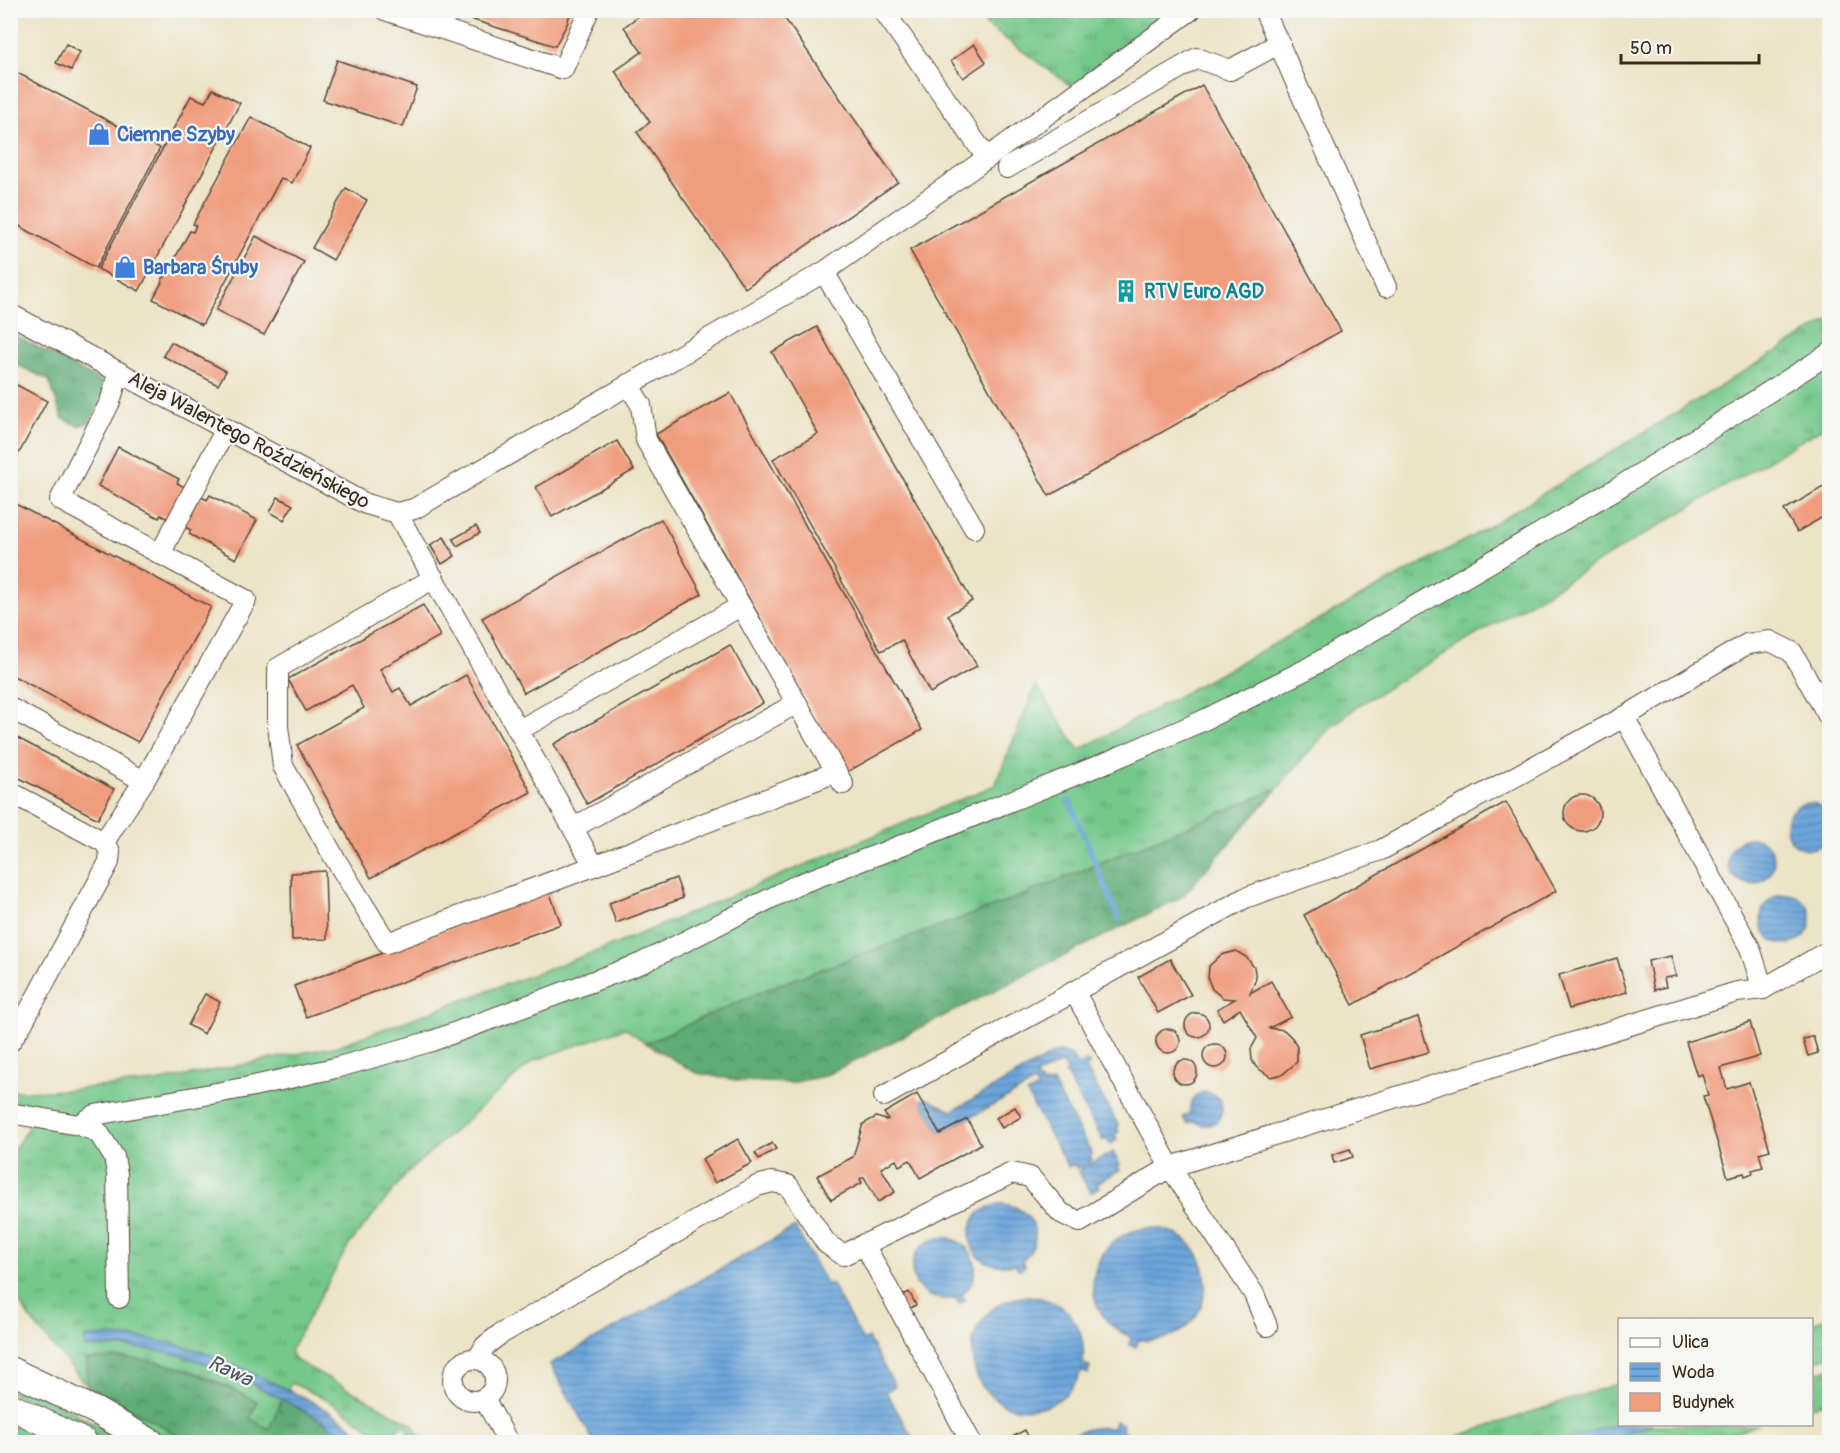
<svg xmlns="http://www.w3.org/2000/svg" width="1840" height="1453" font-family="Pangolin,sans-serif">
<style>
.grass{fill:url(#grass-tufts);stroke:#587954;stroke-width:1.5}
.forest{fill:url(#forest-crowns);stroke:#4d6b4a;stroke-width:1.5}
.water{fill:url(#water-rules);stroke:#54687d;stroke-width:1.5}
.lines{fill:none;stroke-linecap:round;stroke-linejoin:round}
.stream{stroke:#6ca6dc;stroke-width:5}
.building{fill:#f09d7e}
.minor-casing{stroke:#564637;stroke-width:22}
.major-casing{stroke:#564637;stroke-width:28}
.minor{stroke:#fff;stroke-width:20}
.major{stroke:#fff;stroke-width:26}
.labels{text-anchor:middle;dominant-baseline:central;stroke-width:4.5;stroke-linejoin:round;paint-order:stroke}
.shop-label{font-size:20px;font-weight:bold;fill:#366cbe;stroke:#f6f6f2;text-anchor:start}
.culture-label{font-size:20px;font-weight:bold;fill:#0d838f;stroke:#f6f6f2;text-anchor:start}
.street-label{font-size:20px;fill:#3b2a1e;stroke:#f6f6f2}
.water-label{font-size:21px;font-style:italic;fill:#4c5560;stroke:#f6f6f2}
</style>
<defs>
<pattern id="grass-tufts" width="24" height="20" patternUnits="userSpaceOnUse" patternTransform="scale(1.5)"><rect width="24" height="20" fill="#74c88b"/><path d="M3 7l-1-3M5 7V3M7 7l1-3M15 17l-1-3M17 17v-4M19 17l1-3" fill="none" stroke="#60a371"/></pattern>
<pattern id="forest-crowns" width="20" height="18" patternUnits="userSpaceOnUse" patternTransform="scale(1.5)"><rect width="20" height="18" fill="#5fac77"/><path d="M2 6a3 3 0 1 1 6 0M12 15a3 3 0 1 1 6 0" fill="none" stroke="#508c61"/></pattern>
<pattern id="water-rules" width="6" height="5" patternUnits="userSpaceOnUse" patternTransform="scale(1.5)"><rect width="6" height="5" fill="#6ca6dc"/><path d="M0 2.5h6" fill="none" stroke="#5a87b2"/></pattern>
</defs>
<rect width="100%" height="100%" fill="#f6f6f2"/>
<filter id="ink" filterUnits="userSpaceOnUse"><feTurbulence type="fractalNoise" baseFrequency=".0167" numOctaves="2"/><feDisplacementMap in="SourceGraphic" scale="12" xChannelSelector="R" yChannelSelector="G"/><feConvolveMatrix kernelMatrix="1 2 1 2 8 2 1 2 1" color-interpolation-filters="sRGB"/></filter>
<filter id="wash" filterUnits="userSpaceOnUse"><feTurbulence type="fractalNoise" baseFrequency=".008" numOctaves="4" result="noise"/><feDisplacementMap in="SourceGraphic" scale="24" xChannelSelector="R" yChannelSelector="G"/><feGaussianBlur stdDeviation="1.35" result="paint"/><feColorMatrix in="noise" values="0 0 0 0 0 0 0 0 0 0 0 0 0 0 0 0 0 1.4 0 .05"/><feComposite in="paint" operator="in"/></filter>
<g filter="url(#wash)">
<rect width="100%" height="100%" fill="#ece4c7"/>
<!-- grass -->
<g class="grass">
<polygon points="990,11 1190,11 1074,88 985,24"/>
<path d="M 1829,320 L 1829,424 L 1359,705 L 1328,730 L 1277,789 L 1014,899 L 770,988 L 646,1043 L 625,1028 L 533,1061 L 407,1173 L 349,1245 L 290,1351 L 295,1360 L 414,1425 L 416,1432 L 427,1442 L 407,1442 L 408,1428 L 400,1426 L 392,1436 L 390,1442 L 386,1442 C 355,1415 329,1399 291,1383 L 270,1429 L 250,1419 L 257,1402 C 234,1391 210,1376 185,1369 C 153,1359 120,1358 87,1359 L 161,1425 L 190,1442 L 173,1442 L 86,1393 L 87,1386 L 30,1319 L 11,1289 L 10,1156 L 30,1124 L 11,1099 L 11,1091 L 51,1091 L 155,1082 L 337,1046 L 616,944 L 995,785 L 1036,685 L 1079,750 L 1478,533 Z"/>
<polygon points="1829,1317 1829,1356 1812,1362 1812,1323"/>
<polygon points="1829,1368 1829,1401 1812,1407 1812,1374"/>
<polygon points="11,1382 66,1408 128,1442 107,1442 11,1393"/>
<polygon points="1619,1383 1619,1423 1559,1442 1441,1442"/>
<polygon points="11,1418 59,1442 11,1442"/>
<polygon points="1652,1425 1758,1425 1701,1442 1596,1442"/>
</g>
<!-- forest -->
<g class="forest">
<polygon points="11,333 104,383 103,398 90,422 78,426 62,418 49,380 11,362"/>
<polygon points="1277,789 1182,897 824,1076 791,1083 741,1081 696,1073 646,1043 770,988 1014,899"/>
<polygon points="124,1358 157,1362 186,1369 257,1401 250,1419 269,1429 282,1399 325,1422 350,1442 190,1442 161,1425 87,1386 87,1359"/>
</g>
<!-- water -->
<g class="water">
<circle cx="1809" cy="826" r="23"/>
<circle cx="1751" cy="861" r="23"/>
<circle cx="1786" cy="919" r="25"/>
<polygon points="1061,1052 1070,1055 1078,1065 1087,1061 1089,1065 1086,1068 1119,1126 1117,1128 1119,1132 1114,1135 1117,1140 1111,1144 1106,1139 1103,1141 1065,1073 1068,1071 1062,1063 1035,1076 1044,1085 1048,1083 1052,1086 1052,1081 1092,1154 1090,1156 1092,1160 1087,1163 1088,1165 1113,1152 1120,1165 1117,1166 1120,1170 1097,1183 1099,1187 1091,1193 1078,1171 1083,1169 1081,1166 1076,1168 1074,1164 1068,1167 1027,1094 1038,1088 1034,1083 940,1134 921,1100 926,1098 952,1111 1053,1054"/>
<path d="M 1206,1092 C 1236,1098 1219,1138 1194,1121 L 1187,1124 L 1183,1117 L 1190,1113 C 1189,1102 1194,1094 1206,1092 Z"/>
<path d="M 999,1204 C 1032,1204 1048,1239 1022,1261 L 1025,1267 L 1019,1270 L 1015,1264 C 962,1275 955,1212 999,1204 Z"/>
<polygon points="795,1227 827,1285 831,1283 863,1341 868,1338 895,1386 886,1392 915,1442 594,1442 550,1364"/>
<path d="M 1148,1228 C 1228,1228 1224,1348 1139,1340 L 1136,1347 L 1129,1345 L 1131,1337 C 1072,1313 1086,1234 1148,1228 Z"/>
<path d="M 944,1237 C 975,1241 986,1273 962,1295 L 965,1300 L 959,1304 L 956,1298 C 904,1308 896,1243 944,1237 Z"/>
<path d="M 1028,1296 C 1068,1300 1087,1325 1083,1364 L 1090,1366 L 1088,1374 L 1081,1371 C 1074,1389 1060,1403 1041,1407 C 964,1425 941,1305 1028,1296 Z"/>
<path d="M 111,1336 C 178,1338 215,1355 273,1383 C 309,1399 342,1416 371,1442 L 350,1442 L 325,1422 L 308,1413 C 268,1392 226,1368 182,1356 C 150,1347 118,1346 85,1348 L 85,1337 Z"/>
<path d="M 1115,1421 L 1122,1424 L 1121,1430 L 1140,1442 L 1062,1442 C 1077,1429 1094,1426 1113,1428 Z"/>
<polygon points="1619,1423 1652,1425 1596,1442 1559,1442"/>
</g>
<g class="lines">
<!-- stream -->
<polyline class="stream" points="1069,800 1119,919"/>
</g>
<g id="blocks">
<!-- building -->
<g class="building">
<polygon points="571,10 567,24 555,46 445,11"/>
<polygon points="647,10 779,10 898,182 745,288 637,132 650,122 615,71 642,52 624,27"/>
<polygon points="66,44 80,52 71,70 56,63"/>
<polygon points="974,44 986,62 963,78 951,61"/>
<polygon points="337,60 417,87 403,127 323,100"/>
<polygon points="10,69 160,148 96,268 10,221"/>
<polygon points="1202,85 1341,331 1049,496 910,250"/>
<polygon points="213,89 240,103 139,291 98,269 191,96 205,102"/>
<polygon points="251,117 310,148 292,183 281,178 202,325 153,299 162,282 162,278 164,278 190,231 193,232 196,225 193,224"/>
<polygon points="346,188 367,200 333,260 312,248"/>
<polygon points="256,236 304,262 264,335 216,310"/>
<polygon points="817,327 972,601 948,615 977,666 930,693 902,640 881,651 773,459 818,434 772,352"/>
<polygon points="171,342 226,371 218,385 163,356"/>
<polygon points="15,384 47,401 10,470 10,392"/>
<polygon points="730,393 922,730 847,772 656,434"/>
<polygon points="617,441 634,470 552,517 536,487"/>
<polygon points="118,447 179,479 177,483 186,488 207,500 210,495 257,520 236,559 189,534 191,530 161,515 159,518 98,486"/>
<polygon points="1830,483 1830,513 1797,532 1784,510"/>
<polygon points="278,497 293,505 284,520 270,512"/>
<polygon points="10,501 211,607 138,742 10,674"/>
<polygon points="661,519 702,594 524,693 482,618"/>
<polygon points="476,526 480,533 457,546 453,539"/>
<polygon points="444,537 455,556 442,564 430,545"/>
<polygon points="423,605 440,636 380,669 393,692 400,688 411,706 466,675 531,792 371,878 297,745 364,708 352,685 306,711 288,679"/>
<polygon points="730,645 763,703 587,804 554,744"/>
<polygon points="10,734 114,789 98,819 10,773"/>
<circle cx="1582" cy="813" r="18"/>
<polygon points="1506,802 1556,891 1353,1005 1304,915"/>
<polygon points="325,871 327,939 292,940 291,873"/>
<polygon points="676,878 683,898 616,923 609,903"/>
<polygon points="549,891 561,924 306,1017 294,986"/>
<polygon points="1236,951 1246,957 1254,967 1256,979 1250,993 1271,981 1291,1017 1269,1028 1284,1030 1293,1039 1297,1047 1297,1062 1283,1074 1271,1077 1256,1067 1252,1060 1251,1049 1257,1038 1240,1009 1223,1020 1217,1009 1235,999 1223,998 1212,989 1208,979 1209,966 1221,955"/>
<polygon points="1671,956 1676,976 1664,978 1666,987 1654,990 1648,961"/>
<polygon points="1617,958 1627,992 1569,1009 1559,975"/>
<polygon points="1170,959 1191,995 1158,1013 1138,977"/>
<polygon points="205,994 220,1002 204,1034 188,1025"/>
<circle cx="1197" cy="1025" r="12"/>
<polygon points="1418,1017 1429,1052 1370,1069 1360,1035"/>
<polygon points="1750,1022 1760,1056 1721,1068 1727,1089 1749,1082 1770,1150 1759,1153 1763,1167 1752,1170 1753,1173 1745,1176 1744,1173 1728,1177 1703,1096 1708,1095 1702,1074 1697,1076 1686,1042"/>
<circle cx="1168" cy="1041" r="12"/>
<polygon points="1813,1036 1818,1053 1808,1056 1803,1040"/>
<circle cx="1215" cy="1056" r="12"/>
<circle cx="1185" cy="1072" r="12"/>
<polygon points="917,1094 940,1134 967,1119 981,1144 920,1178 910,1160 899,1166 896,1160 881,1168 895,1192 878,1202 864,1177 860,1179 862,1183 831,1200 817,1176 853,1157 863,1124 876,1117 886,1120 888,1119 884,1113"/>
<polygon points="1015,1107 1021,1117 1002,1128 996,1118"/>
<polygon points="738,1139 752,1163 715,1183 702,1159"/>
<polygon points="772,1143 776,1149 759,1159 755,1153"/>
<polygon points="1350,1149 1353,1157 1334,1163 1332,1155"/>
<polygon points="909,1292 916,1305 905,1311 898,1298"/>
<polygon points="1025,1430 1031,1442 1003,1442"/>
</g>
</g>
</g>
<g filter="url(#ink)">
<use href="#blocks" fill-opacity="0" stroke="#564637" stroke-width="1.5"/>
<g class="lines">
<!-- minor casing -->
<g class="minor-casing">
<g id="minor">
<polyline points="385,10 563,69 589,10"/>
<polyline points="883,10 987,158"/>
<polyline points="1264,10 1386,287"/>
<polyline points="1007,168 1197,58 1230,70 1280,43"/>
<polyline points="824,272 974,528"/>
<polyline points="10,314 366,504 397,513 414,509 824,272 987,158 1191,10"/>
<polyline points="628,384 641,405 646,440 843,784"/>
<polyline points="397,513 594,866 387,943 334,857 283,766 278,726 278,668 434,578"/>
<polyline points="160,554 226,429"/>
<polyline points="10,708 144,781 246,600 60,500 110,402 119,372"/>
<polyline points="1624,717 1750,948 1763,989"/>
<polyline points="519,730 741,606"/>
<polyline points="10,792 104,842 110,851 109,862 22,1024 10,1042"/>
<polyline points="573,828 797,703"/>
<polyline points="104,842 144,781"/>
<polyline points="594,866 836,772"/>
<polyline points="1074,991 1170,1167 1254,1294 1267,1326"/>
<polyline points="884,1096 1245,898 1381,850 1624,717 1747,644 1770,641 1792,652 1830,719"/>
<polyline points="10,1113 79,1125"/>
<polyline points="864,1244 971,1442"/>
<polyline points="119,1298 117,1174 114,1157 98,1132 79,1125 95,1115 249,1087 335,1068 432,1041 642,963 799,884 887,851 1110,761 1202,721 1305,670 1616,489 1830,353"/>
<polyline points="478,1359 485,1346 499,1335 757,1186 772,1182 788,1185 826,1243 843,1255 1012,1173 1030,1177 1061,1213 1080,1222 1170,1167 1737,992 1763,989 1830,950"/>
<circle cx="474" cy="1380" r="21"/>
<polyline points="484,1398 508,1442"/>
</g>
</g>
<!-- major casing -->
<g class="major-casing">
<g id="major">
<polyline points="10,1370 96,1411 151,1442"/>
<polyline points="10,1406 84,1442"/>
</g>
</g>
<!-- minor -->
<use href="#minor" class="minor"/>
<!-- major -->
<use href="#major" class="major"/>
</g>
</g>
<!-- icons -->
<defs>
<g id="shop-bare" transform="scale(1.8)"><path d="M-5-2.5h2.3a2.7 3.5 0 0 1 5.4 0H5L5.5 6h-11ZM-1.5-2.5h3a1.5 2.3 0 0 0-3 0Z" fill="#3f7fe0" stroke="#f6f6f2" stroke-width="2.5" paint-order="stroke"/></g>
<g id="building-bare" transform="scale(1.8)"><path d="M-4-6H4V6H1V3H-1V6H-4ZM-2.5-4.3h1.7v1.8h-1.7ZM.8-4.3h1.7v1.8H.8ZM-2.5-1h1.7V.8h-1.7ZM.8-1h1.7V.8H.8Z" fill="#0f9aa8" stroke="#f6f6f2" stroke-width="2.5" paint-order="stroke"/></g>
</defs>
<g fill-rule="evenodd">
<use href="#shop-bare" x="99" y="134"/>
<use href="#shop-bare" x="125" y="267"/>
<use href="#building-bare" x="1126" y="291"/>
</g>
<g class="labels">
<!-- shop labels -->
<g class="shop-label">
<text x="117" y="134">Ciemne Szyby</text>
<text x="143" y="267">Barbara Śruby</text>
</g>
<!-- culture labels -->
<g class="culture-label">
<text x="1144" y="291">RTV Euro AGD</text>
</g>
<!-- street labels -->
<g class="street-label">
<text transform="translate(249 440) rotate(28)">Aleja Walentego Roździeńskiego</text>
</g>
<!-- water labels -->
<g class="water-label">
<text transform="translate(230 1371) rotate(25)">Rawa</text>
</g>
</g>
<!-- margin -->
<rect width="1840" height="1453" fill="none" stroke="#f6f6f2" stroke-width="36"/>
<!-- legend -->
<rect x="1618" y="1318" width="195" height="108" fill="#f6f6f2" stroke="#aba49d" stroke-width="1.5"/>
<rect x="1630" y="1338" width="30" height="9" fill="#ffffff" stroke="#aba49d" stroke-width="1.5"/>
<text x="1672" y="1348" font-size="18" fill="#3b2a1e">Ulica</text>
<rect x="1630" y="1363" width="30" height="18" fill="url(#water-rules)" stroke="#aba49d" stroke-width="1.5"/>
<text x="1672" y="1378" font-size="18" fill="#3b2a1e">Woda</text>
<rect x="1630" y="1393" width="30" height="18" fill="#f09d7e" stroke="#aba49d" stroke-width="1.5"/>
<text x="1672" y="1408" font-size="18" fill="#3b2a1e">Budynek</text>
<!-- scale -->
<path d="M1621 54v9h138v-9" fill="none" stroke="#3b2a1e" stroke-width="3"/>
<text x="1630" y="54" font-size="18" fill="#3b2a1e" stroke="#f6f6f2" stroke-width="4.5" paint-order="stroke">50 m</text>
</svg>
